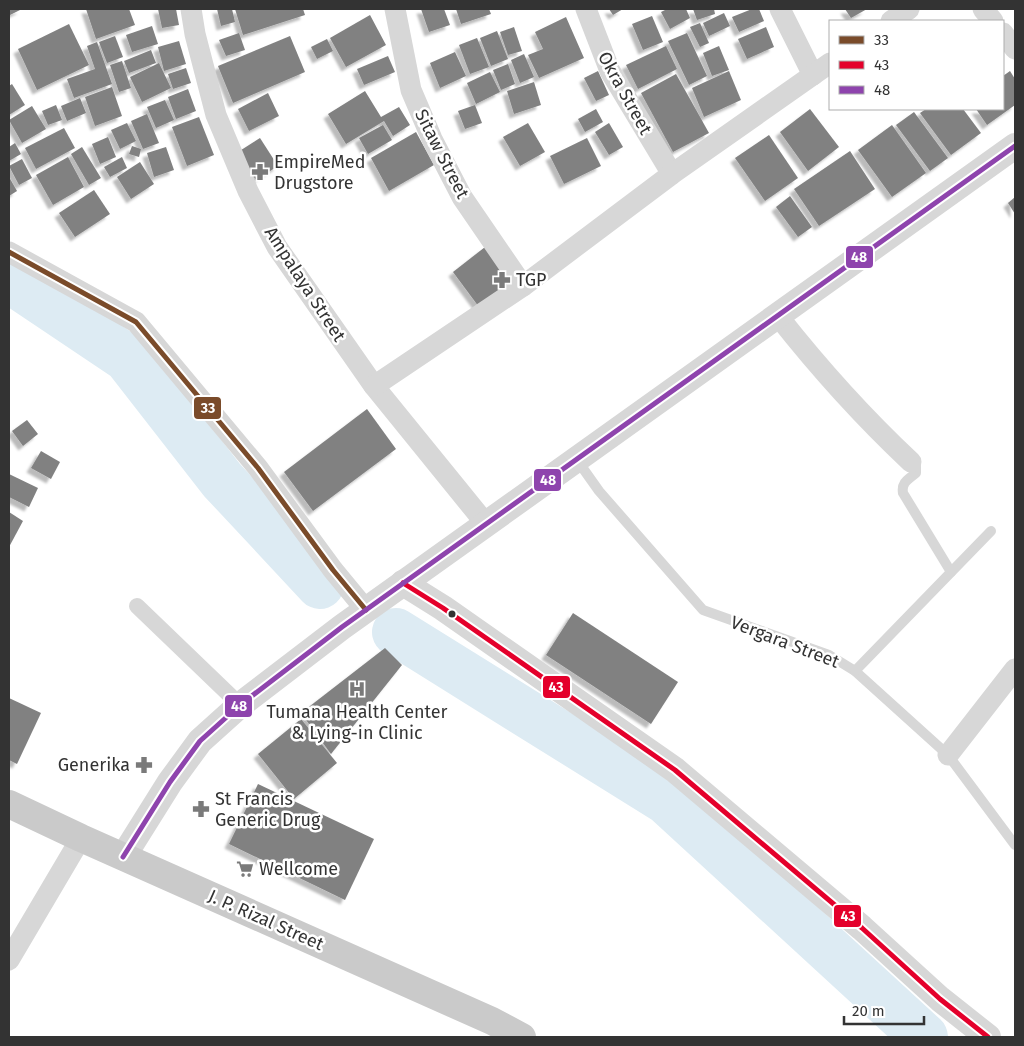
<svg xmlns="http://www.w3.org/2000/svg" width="1024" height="1046" font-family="'Fira Sans',sans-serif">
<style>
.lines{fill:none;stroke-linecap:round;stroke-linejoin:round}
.river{stroke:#ddebf3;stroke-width:48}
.building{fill:#818181;filter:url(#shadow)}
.service{stroke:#d7d7d7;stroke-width:10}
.pedestrian{stroke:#d7d7d7;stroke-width:16}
.minor{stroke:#d7d7d7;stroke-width:21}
.tertiary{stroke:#d7d7d7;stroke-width:26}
.primary{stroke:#cacaca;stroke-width:28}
.bus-1-casing{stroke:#fff;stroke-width:9}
.bus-2-casing{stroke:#fff;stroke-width:9}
.bus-3-casing{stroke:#fff;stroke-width:9}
.bus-1{stroke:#7a4b2a;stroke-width:5}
.bus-2{stroke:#e4002b;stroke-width:5}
.bus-3{stroke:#8e44ad;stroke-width:5}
.bus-dot{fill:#333;stroke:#fff;stroke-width:2}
.labels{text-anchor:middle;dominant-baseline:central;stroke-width:5;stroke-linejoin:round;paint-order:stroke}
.street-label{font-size:18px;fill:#333;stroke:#fff}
.poi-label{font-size:18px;fill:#333;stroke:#fff;text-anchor:start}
.line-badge{stroke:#fff;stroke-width:2}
.badge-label{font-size:14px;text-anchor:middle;font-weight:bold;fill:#fff}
</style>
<defs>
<filter id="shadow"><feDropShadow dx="-4.5" dy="4.5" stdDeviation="1" flood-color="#0004"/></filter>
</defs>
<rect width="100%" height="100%" fill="#fff"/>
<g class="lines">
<!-- river -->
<g class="river">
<polyline points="9,279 127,358 222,480 320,585"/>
<polyline points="396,632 667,801 924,1037"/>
</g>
</g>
<!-- building -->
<g class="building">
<polygon points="9,9 22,9 10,15"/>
<polygon points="86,9 129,9 135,25 96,39"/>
<polygon points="158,9 176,9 179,25 162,28"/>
<polygon points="217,9 232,9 235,22 221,26"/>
<polygon points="235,9 303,9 305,15 243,35"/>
<polygon points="421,9 444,9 450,25 429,32"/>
<polygon points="456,9 489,9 491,14 461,24"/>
<polygon points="609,9 623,9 613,15"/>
<polygon points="667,9 686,9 690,18 670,29 661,12"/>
<polygon points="693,9 714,9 715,14 697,20"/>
<polygon points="752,9 759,9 764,21 739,32 732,17"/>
<polygon points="845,9 867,9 851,18"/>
<polygon points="724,13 730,26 709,36 703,23"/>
<polygon points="370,15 386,45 346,67 330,38"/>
<polygon points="652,16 663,42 643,50 632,24"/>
<polygon points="566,17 584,58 539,78 528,55 543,49 535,32"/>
<polygon points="700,23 709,43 700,47 690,27"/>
<polygon points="69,24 89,65 37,90 18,49"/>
<polygon points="152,26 158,44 132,52 126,35"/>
<polygon points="514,27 522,51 508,55 500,32"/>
<polygon points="766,27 774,47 747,59 738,39"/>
<polygon points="497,31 508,59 491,66 480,38"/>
<polygon points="239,33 245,50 226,56 219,40"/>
<polygon points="687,33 707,76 689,85 668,41"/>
<polygon points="115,36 123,57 107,63 99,42"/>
<polygon points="290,36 305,72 233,103 218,66"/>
<polygon points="477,38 489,67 470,74 459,45"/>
<polygon points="327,39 333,51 317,59 311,47"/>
<polygon points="179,41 186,64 164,71 158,47"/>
<polygon points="97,42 112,84 74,98 67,79 95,69 87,46"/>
<polygon points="666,46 677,69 638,89 626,65"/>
<polygon points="719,46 729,70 712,76 703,53"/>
<polygon points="151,50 156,63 129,73 124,61"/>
<polygon points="455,52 466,76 440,88 430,63"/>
<polygon points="524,54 534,77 520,83 511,60"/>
<polygon points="388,56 395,72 364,85 357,69"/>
<polygon points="122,61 131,88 119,92 110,65"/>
<polygon points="159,63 171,88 142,102 130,77"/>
<polygon points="508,64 515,84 501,90 493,70"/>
<polygon points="186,68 191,83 173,89 168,74"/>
<polygon points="598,71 609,95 596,101 584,78"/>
<polygon points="729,71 741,100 704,117 692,88"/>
<polygon points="1010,71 1015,79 1015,105 987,125 976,109 1003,109 1003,76"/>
<polygon points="490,72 500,92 476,104 467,83"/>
<polygon points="676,74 709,133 673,152 641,93"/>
<polygon points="534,82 541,105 514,114 507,91"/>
<polygon points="12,84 25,105 9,115 9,86"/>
<polygon points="112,87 122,116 95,126 85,97"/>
<polygon points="188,89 196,111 176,119 168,97"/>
<polygon points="365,91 381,117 399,107 410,125 393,136 384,121 346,144 328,114"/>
<polygon points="268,93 279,116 249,131 238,109"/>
<polygon points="80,98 86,113 67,121 61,106"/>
<polygon points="165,100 174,120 156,128 147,107"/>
<polygon points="56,105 62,120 48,125 42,111"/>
<polygon points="475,105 482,123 465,129 458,111"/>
<polygon points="32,106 46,129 22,143 9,120"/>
<polygon points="596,109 603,122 585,132 578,119"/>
<polygon points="810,109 839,147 808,171 780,132"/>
<polygon points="926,109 963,109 981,133 951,155 920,113"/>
<polygon points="914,112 948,158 930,171 896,125"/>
<polygon points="147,114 159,143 143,149 131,121"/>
<polygon points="199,117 214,155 187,166 172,127"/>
<polygon points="127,123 136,141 120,149 111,130"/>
<polygon points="528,123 545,152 520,166 503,137"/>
<polygon points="609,123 623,147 609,155 595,132"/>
<polygon points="383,125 392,140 368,154 359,138"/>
<polygon points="892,125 926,173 892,197 858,150"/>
<polygon points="64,128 75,148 36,169 25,148"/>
<polygon points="416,132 434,165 389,191 371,158"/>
<polygon points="769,135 798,178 765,201 735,158"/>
<polygon points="108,137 116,157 100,164 92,144"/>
<polygon points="260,138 278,166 256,180 238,152"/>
<polygon points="587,138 601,166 564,184 550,156"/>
<polygon points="15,143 21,154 9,161 9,147"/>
<polygon points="132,146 141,149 139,157 129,154"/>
<polygon points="82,147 101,178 89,185 71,154"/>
<polygon points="166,147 174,170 154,177 147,153"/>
<polygon points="850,151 875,189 819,226 794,189"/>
<polygon points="68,157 84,187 53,205 36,175"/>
<polygon points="122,157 127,168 110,177 104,167"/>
<polygon points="22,159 32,178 19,185 9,166"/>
<polygon points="140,162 154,184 131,199 117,177"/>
<polygon points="9,177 17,191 9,196"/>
<polygon points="94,190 110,214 75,237 59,213"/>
<polygon points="790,196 812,227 798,237 776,207"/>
<polygon points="1015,197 1015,214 1008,203"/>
<polygon points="485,247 511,282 479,307 453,272"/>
<polygon points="367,409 396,449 313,511 284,472"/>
<polygon points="27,420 38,434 23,446 12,431"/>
<polygon points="41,451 60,462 51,479 31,468"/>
<polygon points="9,474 38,488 29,507 9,497"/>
<polygon points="9,512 23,521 9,547"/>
<polygon points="573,613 678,682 651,724 546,655"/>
<polygon points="385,648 402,665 331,754 301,713"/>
<polygon points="9,698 41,713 17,764 9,760"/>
<polygon points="301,719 337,763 294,799 258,754"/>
<polygon points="258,784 374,839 345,900 229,844"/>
</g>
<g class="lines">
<!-- service -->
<g class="service">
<polyline points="577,460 599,491 703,610 829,655 855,671 948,755 1015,845"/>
<path d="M 911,462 L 916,467 L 916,473 C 909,479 901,482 903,493 L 951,572"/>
<polyline points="855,671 991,531"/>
</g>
<!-- pedestrian -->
<polyline class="pedestrian" points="137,606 240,705"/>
<!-- minor -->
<g class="minor">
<polyline points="191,9 195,34 216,115 248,191 277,247 374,386 486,524"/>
<polyline points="395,9 411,90 432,139 462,197 523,286"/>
<polyline points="586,9 610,71 672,174"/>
<polyline points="780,9 813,75"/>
<polyline points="983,9 993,21"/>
<polyline points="891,21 909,9"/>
<polyline points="1003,33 1015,49"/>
<polyline points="9,252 136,322 258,468 333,570 366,610"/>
<path d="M 778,316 C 819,368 863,417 911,462"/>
<polyline points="374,386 523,286 672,174 830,63"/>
<polyline points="948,755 1015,669"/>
<polyline points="9,960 81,838"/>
</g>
<!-- tertiary -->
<g class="tertiary">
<polyline points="403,583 443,608 675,770 862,928 940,999 988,1037"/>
<polyline points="123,857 170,782 200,741 240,705 342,627 1015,146"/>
</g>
<!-- primary -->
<polyline class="primary" points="9,804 81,838 492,1021 522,1037"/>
<!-- bus-1 casing -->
<g class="bus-1-casing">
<polyline id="bus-1" points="9,252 136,322 258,468 333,570 366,610"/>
</g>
<!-- bus-2 casing -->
<g class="bus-2-casing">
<polyline id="bus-2" points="403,583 443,608 675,770 862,928 940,999 988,1037"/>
</g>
<!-- bus-3 casing -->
<g class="bus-3-casing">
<polyline id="bus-3" points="123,857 170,782 200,741 240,705 342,627 1015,146"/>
</g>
<!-- bus-1 -->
<use href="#bus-1" class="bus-1"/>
<!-- bus-2 -->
<use href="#bus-2" class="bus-2"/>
<!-- bus-3 -->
<use href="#bus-3" class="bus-3"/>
</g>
<!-- icons -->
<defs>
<g id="pharmacy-bare" transform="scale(1.35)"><path d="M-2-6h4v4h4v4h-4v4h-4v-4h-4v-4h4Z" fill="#7a7a7a" stroke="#fff" stroke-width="2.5" paint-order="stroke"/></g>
<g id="hospital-bare" transform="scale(1.35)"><path d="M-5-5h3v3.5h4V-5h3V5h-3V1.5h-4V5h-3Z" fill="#7a7a7a" stroke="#fff" stroke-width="2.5" paint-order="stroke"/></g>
<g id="supermarket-bare" transform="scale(1.35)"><path d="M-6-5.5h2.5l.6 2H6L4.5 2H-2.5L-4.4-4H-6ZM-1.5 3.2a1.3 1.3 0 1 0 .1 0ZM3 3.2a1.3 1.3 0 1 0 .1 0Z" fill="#7a7a7a" stroke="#fff" stroke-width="2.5" paint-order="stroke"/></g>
</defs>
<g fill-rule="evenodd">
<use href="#pharmacy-bare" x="260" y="172"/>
<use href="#pharmacy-bare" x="502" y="280"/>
<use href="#hospital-bare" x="357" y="689"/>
<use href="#pharmacy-bare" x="144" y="765"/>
<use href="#pharmacy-bare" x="201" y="809"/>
<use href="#supermarket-bare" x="245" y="869"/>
</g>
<!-- markers -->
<circle class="bus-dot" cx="452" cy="614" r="4.5"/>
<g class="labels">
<!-- street labels -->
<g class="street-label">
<text transform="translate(625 93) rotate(61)">Okra Street</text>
<text transform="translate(442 154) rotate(63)">Sitaw Street</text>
<text transform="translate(305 284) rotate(57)">Ampalaya Street</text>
<text transform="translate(785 642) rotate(21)">Vergara Street</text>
<text transform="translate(266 920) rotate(24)">J. P. Rizal Street</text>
</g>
<!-- poi labels -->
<g class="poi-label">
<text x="274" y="162">EmpireMed<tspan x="274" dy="21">Drugstore</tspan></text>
<text x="516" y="280">TGP</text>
<text x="357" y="712" text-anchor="middle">Tumana Health Center<tspan x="357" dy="21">&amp; Lying-in Clinic</tspan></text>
<text x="130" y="765" text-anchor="end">Generika</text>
<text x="215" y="799">St Francis<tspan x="215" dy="21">Generic Drug</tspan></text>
<text x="259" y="869">Wellcome</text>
</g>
</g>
<g class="line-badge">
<rect x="845" y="245" width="29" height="24" rx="5" fill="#8e44ad"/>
<rect x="193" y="396" width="29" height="24" rx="5" fill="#7a4b2a"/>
<rect x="533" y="468" width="29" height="24" rx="5" fill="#8e44ad"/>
<rect x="542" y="675" width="29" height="24" rx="5" fill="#e4002b"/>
<rect x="224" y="694" width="29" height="24" rx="5" fill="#8e44ad"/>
<rect x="833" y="904" width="29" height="24" rx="5" fill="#e4002b"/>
</g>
<g class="badge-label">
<text x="859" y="262">48</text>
<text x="208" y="413">33</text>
<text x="548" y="485">48</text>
<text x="556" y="692">43</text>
<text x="239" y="711">48</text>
<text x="848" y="921">43</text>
</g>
<!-- border -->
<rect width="1024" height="1046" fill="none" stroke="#333333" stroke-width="20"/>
<!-- legend -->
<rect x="829" y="20" width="175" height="90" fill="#ffffff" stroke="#adadad"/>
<rect x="839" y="36" width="25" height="8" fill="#7a4b2a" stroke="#adadad"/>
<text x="874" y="45" font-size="15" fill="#333333">33</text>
<rect x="839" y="61" width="25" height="8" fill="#e4002b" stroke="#adadad"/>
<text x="874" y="70" font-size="15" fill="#333333">43</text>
<rect x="839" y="86" width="25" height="8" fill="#8e44ad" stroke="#adadad"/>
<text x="874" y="95" font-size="15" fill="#333333">48</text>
<!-- scale -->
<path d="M844 1016v8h80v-8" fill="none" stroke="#333333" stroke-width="2.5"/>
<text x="852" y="1016" font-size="15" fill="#333333" stroke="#ffffff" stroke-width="4" paint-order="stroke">20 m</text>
</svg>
